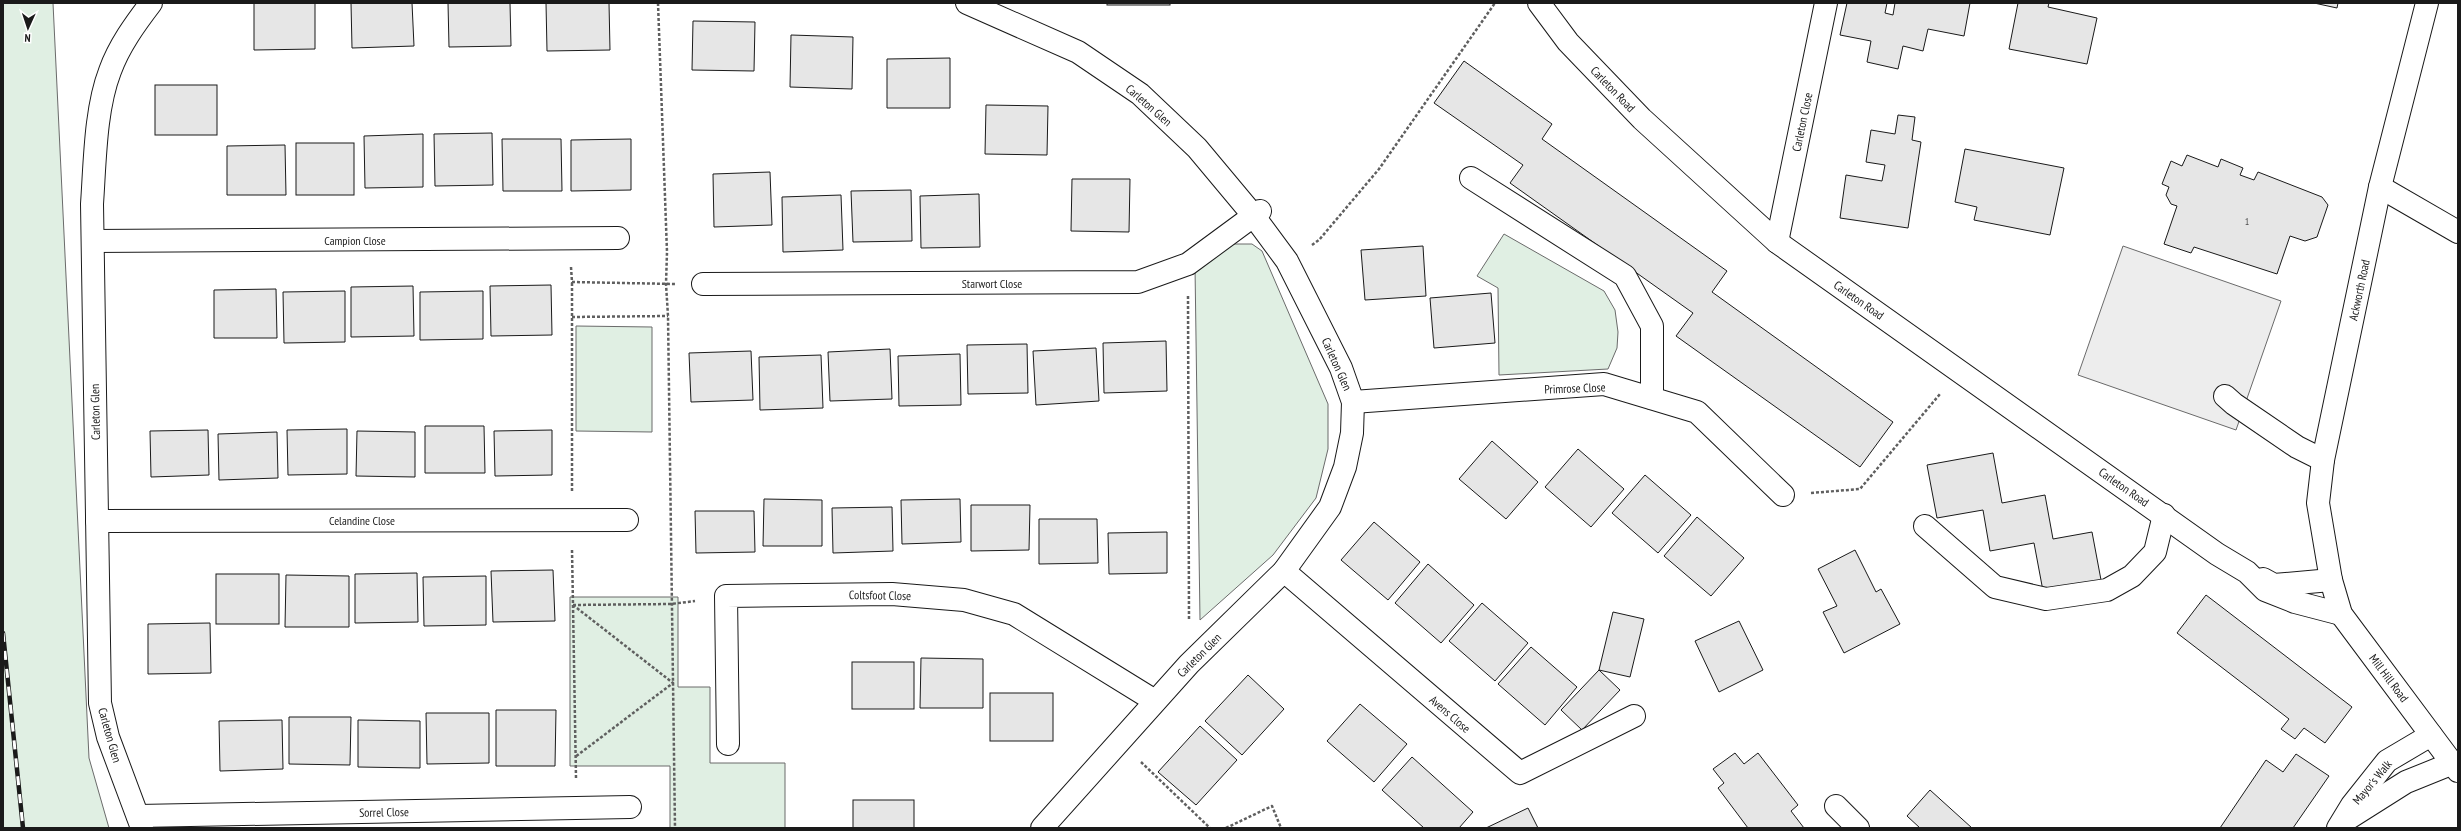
<svg xmlns="http://www.w3.org/2000/svg" width="2461" height="831" font-family="'PT Sans Narrow',sans-serif">
<style>
.green{fill:#e0efe3;stroke:#6a6a6a}
.parking{fill:#ededed;stroke:#6a6a6a}
.building{fill:#e6e6e6;stroke:#1a1a1a}
.lines{fill:none;stroke-linecap:round;stroke-linejoin:round}
.minor-casing{stroke:#1a1a1a;stroke-width:24}
.highway-casing{stroke:#1a1a1a;stroke-width:24}
.path{stroke:#5f5f5f;stroke-width:2.5;stroke-dasharray:3 2;stroke-linecap:butt}
.minor{stroke:#fff;stroke-width:22}
.highway{stroke:#fff;stroke-width:22}
.rail-casing{stroke:#1a1a1a;stroke-width:4.5}
.rail{stroke:#fff;stroke-width:3;stroke-dasharray:9;stroke-linecap:butt}
.labels{text-anchor:middle;dominant-baseline:central;stroke-width:3;stroke-linejoin:round;paint-order:stroke}
.number-label{font-size:10px;fill:#4d4d4d}
.street-label{font-size:12px;fill:#1a1a1a;stroke:#fff}
</style>
<rect width="100%" height="100%" fill="#fff"/>
<!-- green -->
<g class="green">
<polygon points="3,3 53,3 89,758 109,828 3,828"/>
<polygon points="1504,234 1604,291 1615,310 1618,332 1617,348 1608,369 1499,375 1498,288 1477,276"/>
<polygon points="1234,244 1252,244 1262,251 1328,404 1328,449 1316,498 1273,555 1200,620 1195,267 1219,249"/>
<polygon points="576,326 652,327 652,432 576,431"/>
<polygon points="570,597 678,597 678,687 710,687 710,763 785,763 785,828 670,828 670,766 570,766"/>
</g>
<!-- parking -->
<polygon class="parking" points="2123,246 2281,301 2236,430 2078,375"/>
<!-- building -->
<g class="building">
<polygon points="254,3 315,3 315,49 254,50"/>
<polygon points="351,3 412,3 414,46 352,48"/>
<polygon points="448,3 510,3 511,46 449,47"/>
<polygon points="546,3 609,3 610,50 547,51"/>
<rect x="1107" y="3" width="63" height="2"/>
<polygon points="1847,3 1887,3 1885,13 1893,15 1895,3 1970,3 1964,36 1928,29 1923,51 1903,46 1898,69 1867,62 1871,41 1840,35"/>
<polygon points="2018,3 2049,3 2048,7 2097,18 2087,64 2009,49"/>
<polygon points="2314,3 2338,3 2337,8"/>
<polygon points="693,21 755,22 754,71 692,70"/>
<polygon points="791,35 853,37 852,89 790,87"/>
<polygon points="950,58 950,108 887,108 887,59"/>
<polygon points="1464,61 1552,124 1542,139 1727,271 1712,292 1893,422 1860,467 1676,336 1693,313 1510,183 1523,165 1434,103"/>
<rect x="155" y="85" width="62" height="50"/>
<polygon points="986,105 1048,106 1047,155 985,154"/>
<polygon points="1898,115 1915,117 1912,140 1921,142 1908,228 1840,218 1846,175 1882,181 1885,165 1866,162 1871,130 1895,134"/>
<polygon points="492,133 493,185 435,186 434,134"/>
<polygon points="423,134 423,187 365,188 364,136"/>
<polygon points="502,139 561,139 562,191 503,191"/>
<polygon points="631,139 631,190 571,191 571,140"/>
<rect x="296" y="143" width="58" height="52"/>
<polygon points="285,145 286,195 227,195 227,146"/>
<polygon points="1965,149 2064,168 2050,235 1974,220 1977,207 1955,202"/>
<polygon points="2187,155 2218,167 2221,159 2243,168 2240,175 2254,180 2258,172 2322,197 2328,205 2317,237 2305,241 2290,236 2277,274 2194,247 2191,253 2164,244 2177,206 2171,204 2166,195 2169,187 2162,184 2171,161 2182,166"/>
<polygon points="770,172 772,225 714,227 713,174"/>
<polygon points="1072,179 1130,179 1129,232 1071,231"/>
<polygon points="911,190 912,241 853,242 851,191"/>
<polygon points="979,194 980,247 921,248 920,196"/>
<polygon points="841,195 843,250 783,252 782,197"/>
<polygon points="1423,246 1426,296 1365,300 1361,250"/>
<polygon points="551,285 552,335 491,336 490,286"/>
<polygon points="413,286 414,336 351,337 351,287"/>
<polygon points="276,289 277,338 214,338 214,290"/>
<polygon points="345,291 345,342 284,343 283,292"/>
<polygon points="483,291 483,339 420,340 420,292"/>
<polygon points="1491,293 1495,343 1434,348 1430,298"/>
<polygon points="1166,341 1167,391 1104,393 1103,343"/>
<polygon points="1027,344 1028,393 968,394 967,345"/>
<polygon points="1096,348 1099,401 1036,405 1033,351"/>
<polygon points="890,349 892,399 830,401 828,352"/>
<polygon points="751,351 753,400 691,402 689,353"/>
<polygon points="960,354 961,405 899,406 898,356"/>
<polygon points="821,355 823,408 760,410 759,357"/>
<polygon points="425,426 484,426 485,473 425,473"/>
<polygon points="347,429 347,474 288,475 287,430"/>
<polygon points="208,430 209,475 151,477 150,431"/>
<polygon points="552,430 552,475 495,476 494,431"/>
<polygon points="357,431 415,432 415,477 356,476"/>
<polygon points="277,432 278,478 219,480 218,434"/>
<polygon points="1492,441 1538,482 1506,519 1459,479"/>
<polygon points="1578,449 1624,489 1591,527 1545,487"/>
<polygon points="1993,453 2002,503 2045,495 2053,539 2092,532 2101,580 2043,591 2034,543 1990,551 1983,510 1937,518 1927,465"/>
<polygon points="1645,475 1691,515 1658,553 1612,513"/>
<polygon points="764,499 822,500 822,546 763,546"/>
<polygon points="960,499 961,542 902,544 901,500"/>
<polygon points="971,505 1030,505 1029,550 971,551"/>
<polygon points="892,507 893,551 833,553 832,508"/>
<polygon points="695,511 754,511 755,552 696,553"/>
<polygon points="1697,517 1744,558 1711,596 1664,556"/>
<polygon points="1039,519 1097,519 1098,563 1039,564"/>
<polygon points="1374,522 1420,562 1388,600 1341,560"/>
<polygon points="1167,532 1167,573 1109,574 1108,533"/>
<polygon points="1855,550 1876,592 1881,589 1900,624 1844,653 1823,612 1837,606 1818,569"/>
<polygon points="1428,564 1474,605 1441,643 1395,603"/>
<polygon points="553,570 555,621 493,622 491,571"/>
<polygon points="417,573 418,622 355,623 355,574"/>
<rect x="216" y="574" width="63" height="50"/>
<polygon points="286,575 349,576 349,627 285,627"/>
<polygon points="486,576 486,625 424,626 423,577"/>
<polygon points="2206,595 2352,707 2325,743 2304,728 2295,739 2281,729 2289,719 2177,633"/>
<polygon points="1482,603 1528,643 1495,681 1449,641"/>
<polygon points="1613,612 1644,619 1630,677 1599,670"/>
<polygon points="1739,621 1763,670 1719,692 1695,641"/>
<polygon points="210,623 211,673 148,674 148,624"/>
<polygon points="1531,647 1577,687 1545,725 1498,684"/>
<polygon points="921,658 983,659 983,708 920,708"/>
<rect x="852" y="662" width="62" height="47"/>
<polygon points="1599,670 1620,690 1582,730 1561,710"/>
<polygon points="1248,675 1284,709 1242,755 1205,721"/>
<rect x="990" y="693" width="63" height="48"/>
<polygon points="1360,704 1407,744 1374,782 1327,741"/>
<polygon points="496,710 556,710 555,766 496,766"/>
<polygon points="426,713 489,713 489,763 427,764"/>
<polygon points="289,717 351,717 350,765 289,764"/>
<polygon points="282,720 283,769 220,771 219,721"/>
<polygon points="358,720 420,721 420,768 358,767"/>
<polygon points="1200,726 1237,760 1196,805 1158,772"/>
<polygon points="1735,753 1744,764 1758,753 1798,805 1791,811 1804,828 1748,828 1718,788 1724,783 1713,769"/>
<polygon points="2296,754 2329,776 2293,828 2220,828 2266,760 2283,772"/>
<polygon points="1412,757 1473,812 1459,828 1424,828 1382,790"/>
<polygon points="1930,790 1972,828 1920,828 1907,816"/>
<rect x="853" y="800" width="61" height="28"/>
<polygon points="1528,808 1538,828 1486,828"/>
</g>
<g class="lines">
<!-- minor casing -->
<g class="minor-casing">
<g id="minor">
<polyline points="967,3 1078,52 1140,94 1197,148 1253,215 1287,261 1341,368 1353,402 1352,433 1345,467 1330,507 1284,571 1189,664 1042,828"/>
<polyline points="1539,3 1568,42 1642,119 1777,242 2217,554 2247,572 2265,590 2295,602 2341,614"/>
<polyline points="1471,178 1625,276 1652,326 1652,398"/>
<polyline points="2380,187 2458,232"/>
<polyline points="93,241 618,238"/>
<polyline points="1777,242 1826,3"/>
<polyline points="703,284 1138,282 1188,264 1260,211"/>
<polyline points="2225,396 2234,404 2297,447 2323,460"/>
<polyline points="1353,402 1604,384 1697,412 1783,495"/>
<polyline points="97,521 627,520"/>
<polyline points="1925,526 1995,587 2046,599 2107,590 2132,576 2155,552 2164,515"/>
<polyline points="1284,571 1520,773 1634,716"/>
<polyline points="2263,579 2274,585 2331,580"/>
<polyline points="728,744 726,596 892,594 964,600 1014,614 1155,701"/>
<polyline points="1836,806 1858,828"/>
<polyline points="138,816 630,807"/>
<polyline points="2349,818 2406,782 2453,763"/>
<path d="M 142,828 L 108,737 L 100,703 L 92,204 C 95,162 95,110 110,71 C 119,46 135,24 151,3"/>
<polyline points="2338,828 2352,805 2387,761 2431,735"/>
</g>
</g>
<!-- highway casing -->
<g class="highway-casing">
<polyline id="highway" points="2427,3 2380,187 2323,460 2318,503 2331,580 2341,614 2458,771"/>
</g>
<!-- path -->
<g class="path">
<polyline points="658,3 667,252 666,284 668,316 675,828"/>
<polyline points="1312,245 1319,240 1379,169 1495,3"/>
<polyline points="571,267 572,282 675,284"/>
<polyline points="1188,296 1189,621"/>
<polyline points="572,317 668,316"/>
<polyline points="572,491 572,282"/>
<polyline points="1811,493 1860,489 1940,394"/>
<polyline points="572,550 573,605 671,604 695,601"/>
<polyline points="573,605 673,683 575,757"/>
<polyline points="573,605 576,778"/>
<polyline points="1141,762 1210,828"/>
<polyline points="1226,828 1272,806 1281,828"/>
</g>
<!-- minor -->
<use href="#minor" class="minor"/>
<!-- highway -->
<use href="#highway" class="highway"/>
<!-- rail casing -->
<g class="rail-casing">
<polyline id="rail" points="3,633 23,828"/>
</g>
<!-- rail -->
<use href="#rail" class="rail"/>
</g>
<g class="labels">
<!-- number labels -->
<g class="number-label">
<text x="2247" y="221">1</text>
</g>
<!-- street labels -->
<g class="street-label">
<text transform="translate(1613 89) rotate(46)">Carleton Road</text>
<text transform="translate(1149 105) rotate(41)">Carleton Glen</text>
<text transform="translate(1802 122) rotate(-78)">Carleton Close</text>
<text x="355" y="240">Campion Close</text>
<text x="992" y="283">Starwort Close</text>
<text transform="translate(2359 290) rotate(-78)">Ackworth Road</text>
<text transform="translate(1859 300) rotate(35)">Carleton Road</text>
<text transform="translate(1337 364) rotate(66)">Carleton Glen</text>
<text transform="translate(1575 388) rotate(-2)">Primrose Close</text>
<text transform="translate(95 412) rotate(-91)">Carleton Glen</text>
<text transform="translate(2124 487) rotate(35)">Carleton Road</text>
<text x="362" y="520">Celandine Close</text>
<text transform="translate(880 595) rotate(1)">Coltsfoot Close</text>
<text transform="translate(1199 655) rotate(-45)">Carleton Glen</text>
<text transform="translate(2389 678) rotate(53)">Mill Hill Road</text>
<text transform="translate(1450 714) rotate(41)">Avens Close</text>
<text transform="translate(110 735) rotate(74)">Carleton Glen</text>
<text transform="translate(2372 782) rotate(-50)">Mayor's Walk</text>
<text transform="translate(384 812) rotate(-1)">Sorrel Close</text>
</g>
</g>
<!-- border -->
<rect width="2461" height="831" fill="none" stroke="#1a1a1a" stroke-width="8"/>
<!-- north arrow -->
<g transform="translate(28 28) rotate(183)" stroke="#ffffff" stroke-width="3" paint-order="stroke">
<path d="M0-3L7 15L0 10L-7 15Z" fill="#1a1a1a"/>
<text y="-6" font-size="11" font-weight="bold" text-anchor="middle" fill="#1a1a1a">N</text>
</g>
</svg>
